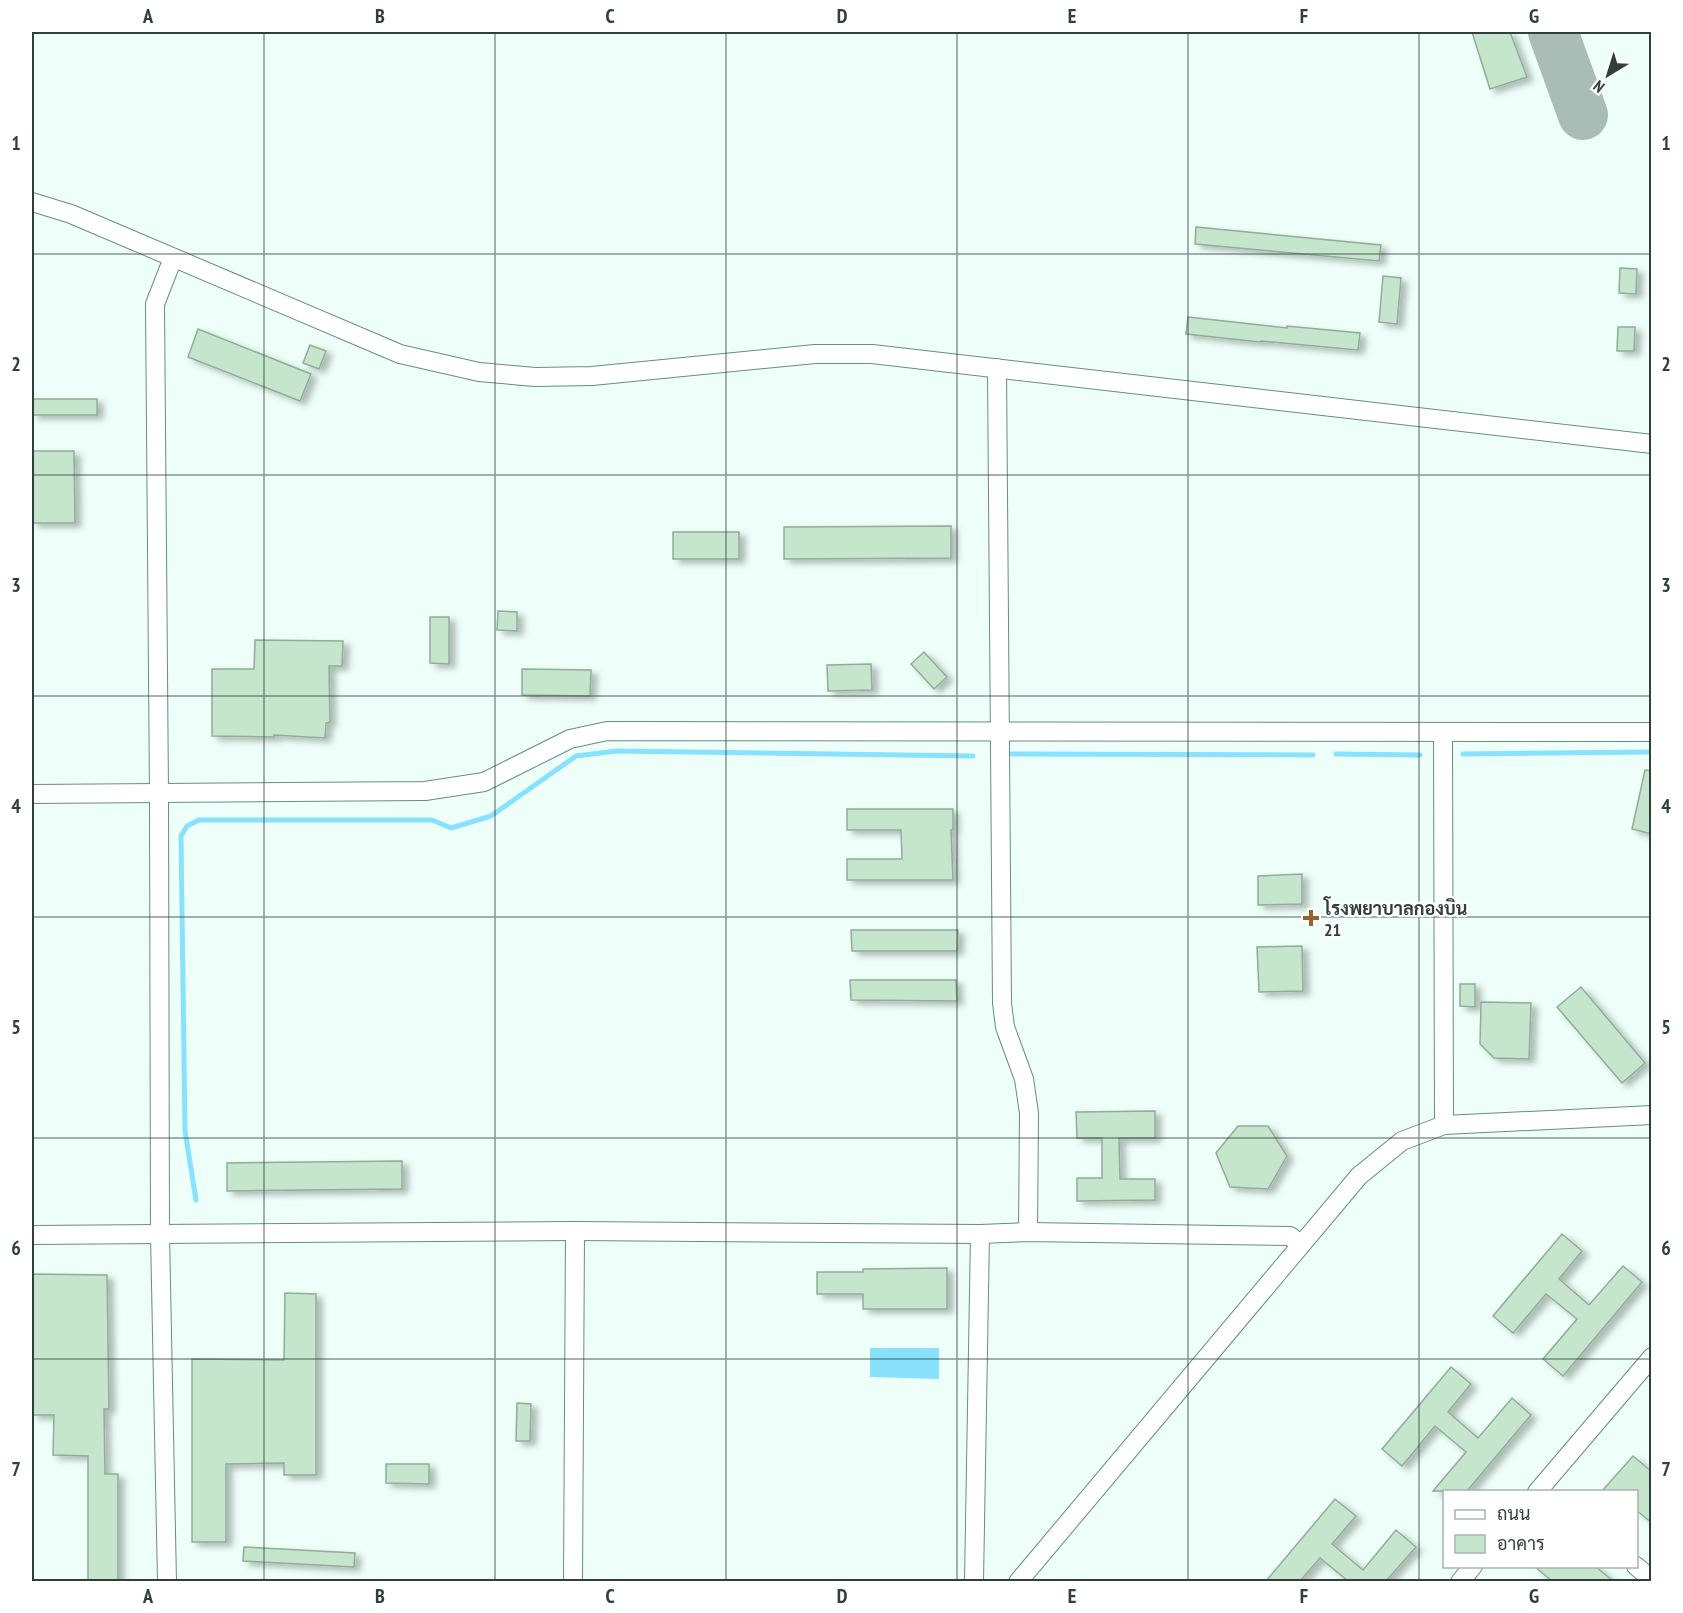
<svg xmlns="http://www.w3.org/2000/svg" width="1683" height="1613" font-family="'PT Sans Narrow',Sarabun,sans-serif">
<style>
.water{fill:#88e1fd}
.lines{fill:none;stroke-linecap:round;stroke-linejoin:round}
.stream{stroke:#88e1fd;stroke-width:5}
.taxiway{stroke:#aabcb6;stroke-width:50}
.building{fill:#c6e5cd;stroke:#8fad97;stroke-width:1.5;filter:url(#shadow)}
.minor-casing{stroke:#668d82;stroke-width:20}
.minor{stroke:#fff;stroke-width:18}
.grid{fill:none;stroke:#2f403b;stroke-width:1.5;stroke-opacity:0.55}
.poi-dot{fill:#9d6223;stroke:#fff;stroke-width:2}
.labels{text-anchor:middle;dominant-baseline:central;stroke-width:4.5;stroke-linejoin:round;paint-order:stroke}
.poi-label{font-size:18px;font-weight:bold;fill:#2f403b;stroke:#fff;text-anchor:start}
.neatline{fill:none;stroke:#2f403b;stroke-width:2}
.grid-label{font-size:20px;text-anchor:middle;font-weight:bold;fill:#2f403b}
</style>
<defs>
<filter id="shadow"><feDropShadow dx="6" dy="4" stdDeviation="3" flood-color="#0004"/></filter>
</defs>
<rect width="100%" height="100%" fill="#eefff9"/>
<!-- water -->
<polygon class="water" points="870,1348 939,1348 939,1379 870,1377"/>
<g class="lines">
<!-- stream -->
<g class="stream">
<polyline points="1012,754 1313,755"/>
<polyline points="1336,754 1420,755"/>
<polyline points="1463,754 1652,752"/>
<polyline points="196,1200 185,1131 181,836 187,826 199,820 432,820 451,828 491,816 576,756 617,751 973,756"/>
</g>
<!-- taxiway -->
<polyline class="taxiway" points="1553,32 1583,115"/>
</g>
<!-- building -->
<g class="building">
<polygon points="1472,32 1510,32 1527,77 1490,89"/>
<polygon points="1196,227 1381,245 1379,261 1195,244"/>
<polygon points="1620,268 1637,269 1636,294 1619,293"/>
<polygon points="1383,276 1401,278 1397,324 1379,322"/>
<polygon points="1188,317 1287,328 1287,326 1360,333 1358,350 1261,341 1260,342 1186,334"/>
<polygon points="1618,327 1635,327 1634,351 1617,351"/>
<polygon points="198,329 311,374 300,401 188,357"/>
<polygon points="310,345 326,351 319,369 303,363"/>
<rect x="32" y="399" width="65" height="16"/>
<polygon points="32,451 74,451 75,523 32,523"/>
<polygon points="951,526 951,558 784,559 784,527"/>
<rect x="673" y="532" width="66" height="27"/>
<polygon points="498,611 517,612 517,631 497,630"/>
<polygon points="430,617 449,617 449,664 430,663"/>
<polygon points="255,640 343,641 342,666 329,666 330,722 326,723 325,738 274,735 274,737 212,736 212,669 254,669"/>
<polygon points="924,652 947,677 934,689 911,664"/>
<polygon points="871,664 872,690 828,691 827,665"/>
<polygon points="522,669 591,670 590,696 522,695"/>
<polygon points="1645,770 1652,771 1652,834 1632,829"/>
<polygon points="847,809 953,809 953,830 951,830 953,880 847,880 847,859 902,859 901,830 847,830"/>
<polygon points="1302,874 1302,904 1258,905 1258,876"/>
<polygon points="851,930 958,930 957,951 852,951"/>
<polygon points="1302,946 1303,991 1259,992 1257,947"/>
<polygon points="850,980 956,980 957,1001 851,1000"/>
<polygon points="1460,984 1475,984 1475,1007 1460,1006"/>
<polygon points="1581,987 1645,1063 1622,1083 1557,1007"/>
<polygon points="1481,1002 1531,1003 1529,1059 1494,1058 1480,1044"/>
<polygon points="1155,1111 1155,1138 1119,1138 1120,1179 1155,1179 1155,1200 1077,1201 1077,1178 1102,1178 1102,1138 1077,1138 1076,1112"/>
<polygon points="1238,1126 1268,1126 1287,1156 1268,1189 1230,1187 1216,1153"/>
<polygon points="402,1161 402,1189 227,1191 227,1163"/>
<polygon points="1562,1234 1582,1251 1559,1279 1589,1305 1623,1266 1642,1282 1563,1376 1543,1359 1577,1319 1546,1294 1513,1333 1493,1316"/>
<polygon points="947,1268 947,1309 863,1309 863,1294 817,1294 817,1272 863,1272 863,1269"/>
<polygon points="32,1274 107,1275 109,1409 104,1409 105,1474 118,1474 118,1581 88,1581 88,1456 53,1455 54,1415 32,1415"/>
<polygon points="285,1293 316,1294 316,1475 284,1475 284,1463 226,1464 226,1542 192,1542 192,1359 284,1360"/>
<polygon points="1451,1367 1471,1384 1448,1412 1478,1438 1512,1398 1531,1415 1467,1491 1433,1491 1466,1452 1435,1426 1402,1466 1382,1449"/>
<polygon points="517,1403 531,1404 530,1441 516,1441"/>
<polygon points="1633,1456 1652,1472 1652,1523 1636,1510 1636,1491 1602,1491"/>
<polygon points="386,1464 429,1464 429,1484 386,1483"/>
<polygon points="1335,1499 1356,1516 1332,1544 1363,1570 1396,1530 1416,1547 1386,1581 1348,1581 1320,1558 1300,1581 1266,1581"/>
<polygon points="244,1547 355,1553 354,1567 243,1561"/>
<polygon points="1534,1566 1595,1566 1613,1581 1552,1581"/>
</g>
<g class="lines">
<!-- minor casing -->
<g class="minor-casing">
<g id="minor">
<polyline points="32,202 71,214 400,354 479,372 535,377 592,376 815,354 872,354 1652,444"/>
<polyline points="997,368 1002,1003 1005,1027 1024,1079 1029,1113 1028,1232"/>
<polyline points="1443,733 1444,1125"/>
<polyline points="32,794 425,791 484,782 570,739 607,731 1652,732"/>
<polyline points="32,1235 575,1231 980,1234 1028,1232 1290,1236 1301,1245"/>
<polyline points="1537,1492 1652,1357"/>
<polyline points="1636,1566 1652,1580"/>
<polyline points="167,1582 160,1234 159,794 155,304 173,258"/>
<polyline points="573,1582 575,1231"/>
<polyline points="974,1582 980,1234"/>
<polyline points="1018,1582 1359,1176 1402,1141 1444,1125 1652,1115"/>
<polyline points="1460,1582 1473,1566"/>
</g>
</g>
<!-- minor -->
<use href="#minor" class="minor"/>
</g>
<!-- grid -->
<path class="grid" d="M 264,32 L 264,1582M 495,32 L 495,1582M 726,32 L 726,1582M 957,32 L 957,1582M 1188,32 L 1188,1582M 1419,32 L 1419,1582M 32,254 L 1652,254M 32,475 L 1652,475M 32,696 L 1652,696M 32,917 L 1652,917M 32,1138 L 1652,1138M 32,1359 L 1652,1359"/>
<!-- markers -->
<path class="poi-dot" d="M1308 909h6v6h6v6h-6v6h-6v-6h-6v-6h6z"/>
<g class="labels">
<!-- poi labels -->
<g class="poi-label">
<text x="1324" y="908">โรงพยาบาลกองบิน<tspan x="1324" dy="21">21</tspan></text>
</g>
</g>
<!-- border -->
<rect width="1683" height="1613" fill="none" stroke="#ffffff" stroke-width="66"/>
<!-- legend -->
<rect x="1443" y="1490" width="195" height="78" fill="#ffffff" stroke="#acb3b1" stroke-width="1.5"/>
<rect x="1455" y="1510" width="30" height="9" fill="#ffffff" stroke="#acb3b1" stroke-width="1.5"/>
<text x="1497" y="1520" font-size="18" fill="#2f403b">ถนน</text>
<rect x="1455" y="1535" width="30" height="18" fill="#c6e5cd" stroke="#acb3b1" stroke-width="1.5"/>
<text x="1497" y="1550" font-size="18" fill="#2f403b">อาคาร</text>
<!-- north arrow -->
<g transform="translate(1608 75) rotate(218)" stroke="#ffffff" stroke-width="4.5" paint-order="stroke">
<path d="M0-4.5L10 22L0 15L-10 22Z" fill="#2f403b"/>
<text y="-9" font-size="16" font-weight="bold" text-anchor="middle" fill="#2f403b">N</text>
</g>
<rect x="33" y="33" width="1617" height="1547" class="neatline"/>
<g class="grid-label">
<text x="148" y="23">A</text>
<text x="380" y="23">B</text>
<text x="610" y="23">C</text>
<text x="842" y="23">D</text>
<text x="1072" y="23">E</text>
<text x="1304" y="23">F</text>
<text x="1534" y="23">G</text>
<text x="16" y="150">1</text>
<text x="1666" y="150">1</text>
<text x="16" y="371">2</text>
<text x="1666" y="371">2</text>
<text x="16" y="592">3</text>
<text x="1666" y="592">3</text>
<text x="16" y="813">4</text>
<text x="1666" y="813">4</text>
<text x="16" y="1034">5</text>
<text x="1666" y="1034">5</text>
<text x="16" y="1255">6</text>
<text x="1666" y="1255">6</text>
<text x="16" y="1476">7</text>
<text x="1666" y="1476">7</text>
<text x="148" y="1603">A</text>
<text x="380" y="1603">B</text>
<text x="610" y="1603">C</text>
<text x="842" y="1603">D</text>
<text x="1072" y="1603">E</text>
<text x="1304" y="1603">F</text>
<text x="1534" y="1603">G</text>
</g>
</svg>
